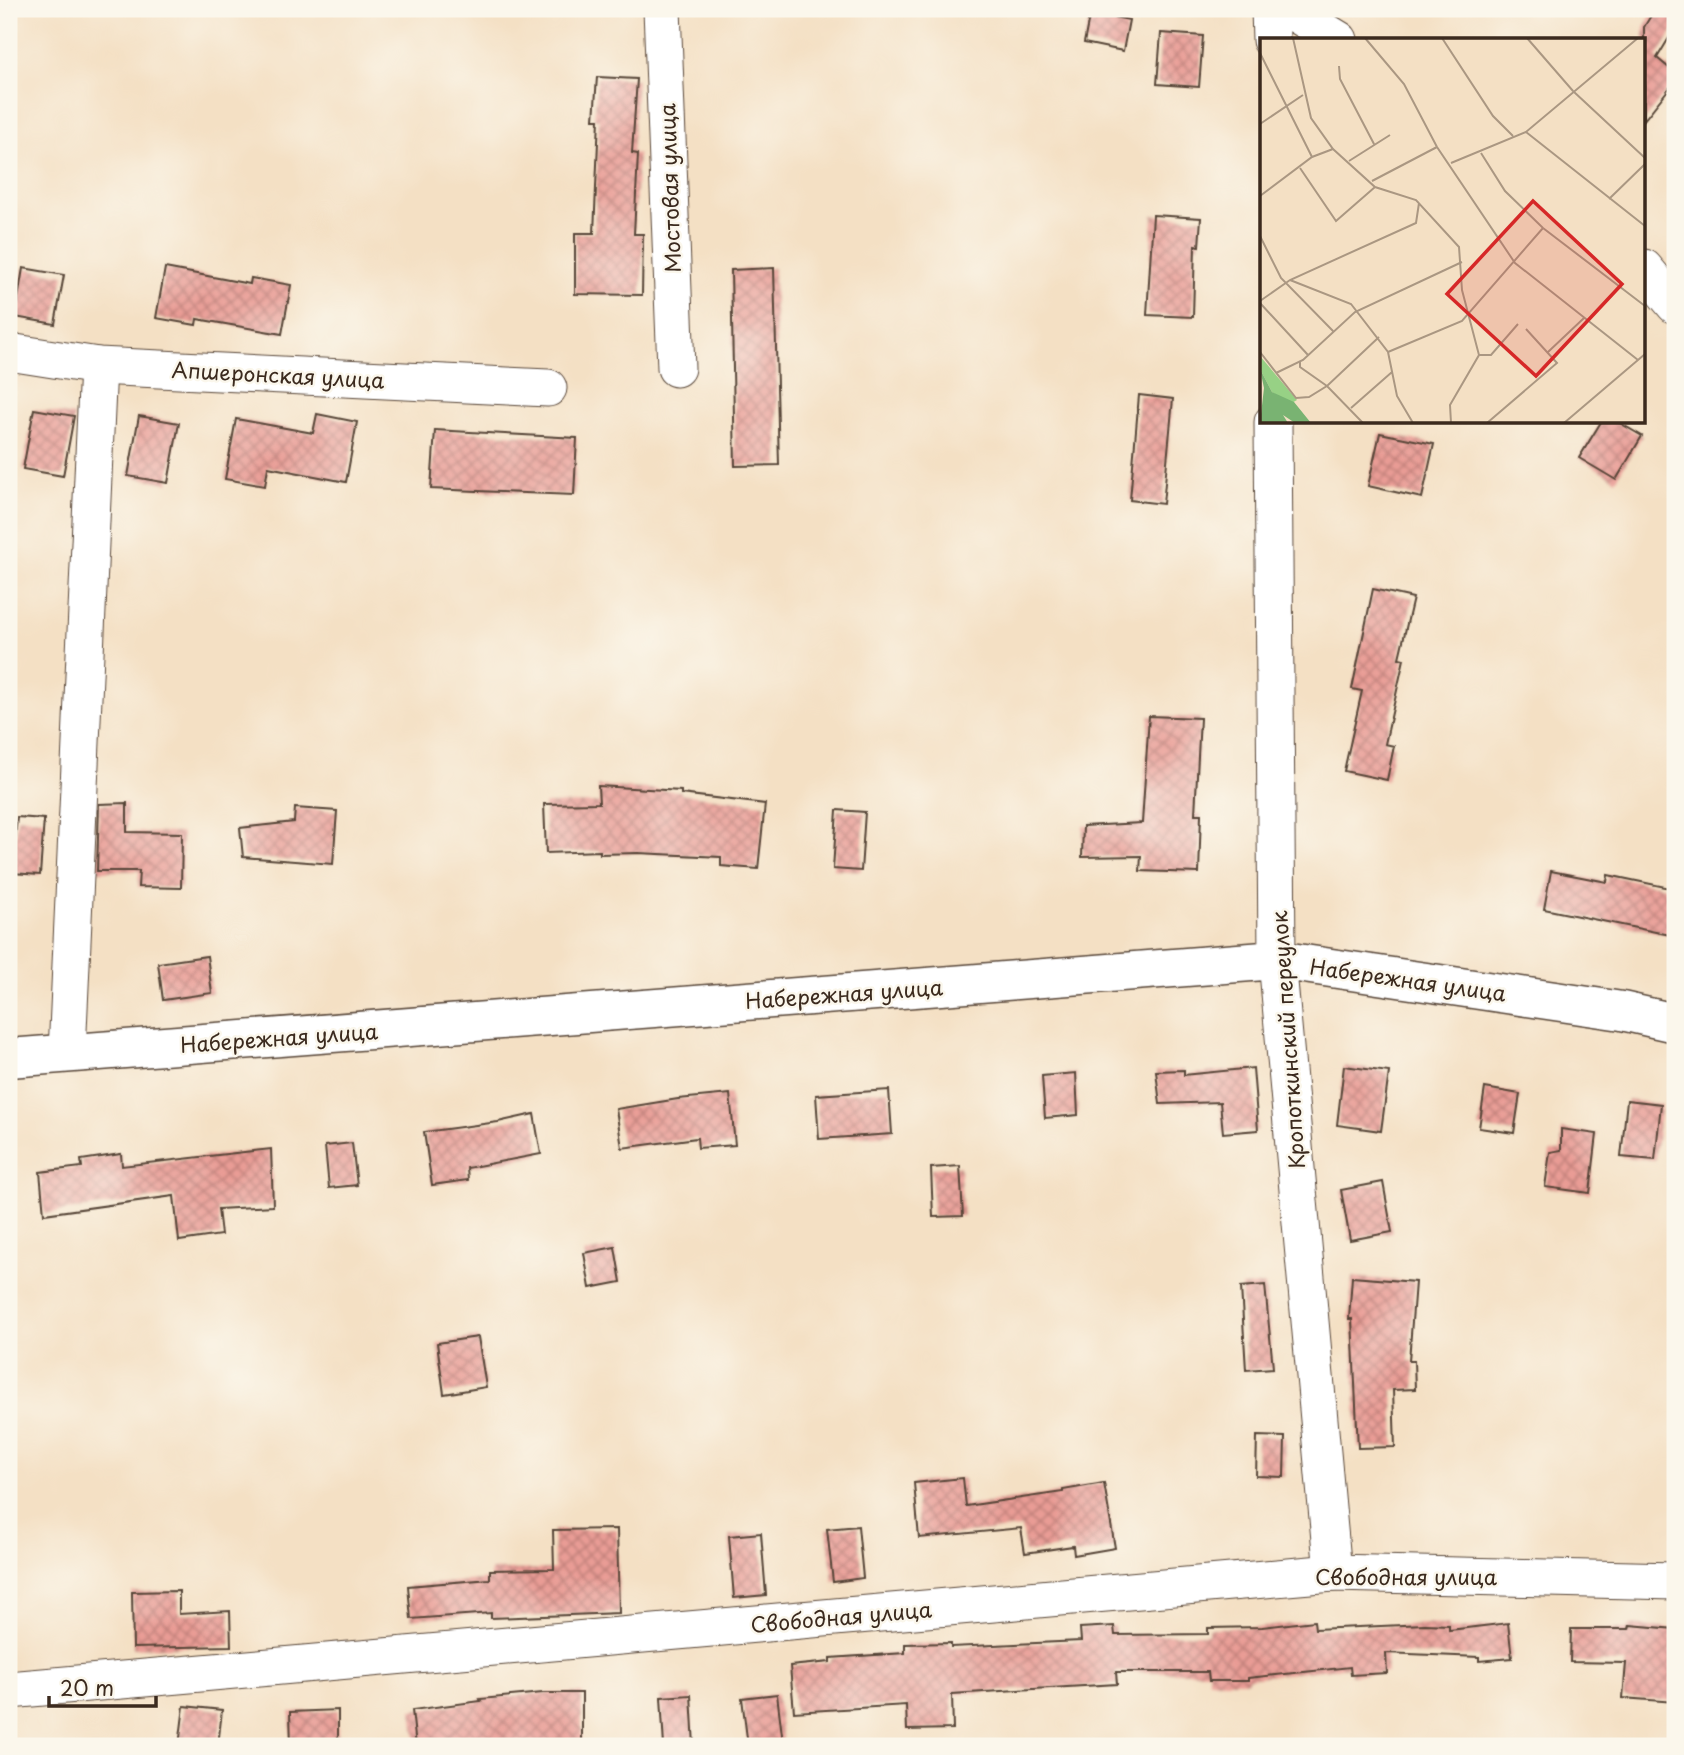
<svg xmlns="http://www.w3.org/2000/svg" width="1684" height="1755" font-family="'Playpen Sans',sans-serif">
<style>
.building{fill:url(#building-cross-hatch)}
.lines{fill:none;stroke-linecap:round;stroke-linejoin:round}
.minor-casing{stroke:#574537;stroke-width:39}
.tertiary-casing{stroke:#574537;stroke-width:41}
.minor{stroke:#fff;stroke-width:37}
.tertiary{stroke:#fff;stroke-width:38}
.labels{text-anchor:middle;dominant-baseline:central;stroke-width:5;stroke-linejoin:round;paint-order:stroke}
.street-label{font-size:21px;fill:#3b2a1e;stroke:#fbf7ec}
.inset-road{fill:none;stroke:#aa9782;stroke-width:2}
.view{fill:#d62828;fill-opacity:0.15;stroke:#d62828;stroke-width:3.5}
.inset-edge{fill:none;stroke:#3b2a1e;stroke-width:3.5}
</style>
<defs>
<pattern id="building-cross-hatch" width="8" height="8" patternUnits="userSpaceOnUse" patternTransform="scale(1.75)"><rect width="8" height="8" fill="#e99c95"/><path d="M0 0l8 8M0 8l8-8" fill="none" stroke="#be7f79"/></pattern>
</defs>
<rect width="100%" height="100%" fill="#fbf7ec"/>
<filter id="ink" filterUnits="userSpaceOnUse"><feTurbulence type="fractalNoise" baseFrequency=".0143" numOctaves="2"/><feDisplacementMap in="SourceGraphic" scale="14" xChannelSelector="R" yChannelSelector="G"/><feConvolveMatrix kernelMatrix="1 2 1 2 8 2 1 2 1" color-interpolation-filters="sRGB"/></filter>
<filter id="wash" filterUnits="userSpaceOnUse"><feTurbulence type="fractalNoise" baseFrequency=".00686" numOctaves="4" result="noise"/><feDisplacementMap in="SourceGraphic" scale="28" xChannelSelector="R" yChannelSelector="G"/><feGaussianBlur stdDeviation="1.57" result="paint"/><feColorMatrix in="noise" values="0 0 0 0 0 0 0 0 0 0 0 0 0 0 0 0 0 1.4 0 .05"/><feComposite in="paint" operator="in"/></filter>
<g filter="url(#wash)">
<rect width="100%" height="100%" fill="#f4e0c4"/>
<g id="blocks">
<!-- building -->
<g class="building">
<polygon points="1655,9 1675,9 1675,28 1657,58 1675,73 1675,81 1644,120 1644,27"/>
<polygon points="1090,12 1129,20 1123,51 1084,43"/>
<polygon points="1161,33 1203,36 1199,87 1157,84"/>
<polygon points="597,77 637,79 632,153 638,154 634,234 643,234 642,295 575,294 575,233 594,233 599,119 594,119"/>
<polygon points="1153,215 1201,218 1199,246 1195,245 1193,317 1147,315"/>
<polygon points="23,268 64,275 55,324 15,317"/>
<polygon points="165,268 250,284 251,278 291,285 282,334 197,319 196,325 156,318"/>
<polygon points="774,268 779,465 735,466 731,270"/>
<polygon points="1139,395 1173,399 1163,504 1130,500"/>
<polygon points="34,409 74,416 63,476 23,469"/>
<polygon points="317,414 357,422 346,482 268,467 265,486 225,479 236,419 313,433"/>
<polygon points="139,416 179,423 168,483 128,476"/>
<polygon points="1601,422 1618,422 1642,436 1616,480 1579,458"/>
<polygon points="435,430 577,438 574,495 431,489"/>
<polygon points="1380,433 1434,444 1422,498 1368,486"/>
<polygon points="1373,589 1413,598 1399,658 1404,659 1385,744 1394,746 1387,780 1344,771 1362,691 1352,689"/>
<polygon points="1149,716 1200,718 1195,814 1201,814 1199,873 1140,871 1141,856 1082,857 1083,826 1142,823"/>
<polygon points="598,786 681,791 681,794 765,804 758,869 721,866 721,857 638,853 600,854 600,851 546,853 544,804 599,803"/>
<polygon points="127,803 127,832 182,833 181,888 138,887 139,871 97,871 99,804"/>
<polygon points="295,808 337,811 333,864 243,857 240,828 294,822"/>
<polygon points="837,810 865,812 861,871 833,869"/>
<polygon points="17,817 44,819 40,875 12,873"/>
<polygon points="1551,871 1607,882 1608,875 1675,889 1675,936 1544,909"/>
<polygon points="207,956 212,993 163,1000 158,963"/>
<polygon points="1344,1066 1389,1072 1381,1131 1337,1125"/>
<polygon points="1253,1068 1258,1130 1223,1133 1220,1102 1160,1104 1156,1071 1184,1070 1184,1075"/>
<polygon points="1076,1073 1078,1115 1045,1118 1042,1076"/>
<polygon points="1485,1088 1520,1094 1514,1133 1479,1128"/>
<polygon points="889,1090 892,1134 819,1139 816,1095"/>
<polygon points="730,1094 735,1145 698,1148 697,1138 622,1148 616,1109 678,1099"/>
<polygon points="1627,1100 1661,1104 1655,1160 1621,1157"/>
<polygon points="534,1114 541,1154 467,1168 468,1180 432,1185 424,1132 498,1122"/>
<polygon points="1561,1129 1597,1134 1590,1193 1545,1187 1550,1152 1561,1150"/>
<polygon points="352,1143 357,1185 329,1188 325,1146"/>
<polygon points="271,1149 273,1206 218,1209 221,1235 179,1241 174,1196 44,1214 40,1172 82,1167 81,1160 121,1154 122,1166"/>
<polygon points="960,1166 963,1216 933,1217 931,1168"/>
<polygon points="1383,1182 1392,1232 1350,1240 1341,1190"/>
<polygon points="615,1247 621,1282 590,1288 584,1253"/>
<polygon points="1352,1277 1415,1282 1409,1361 1414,1361 1415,1389 1393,1390 1395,1447 1358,1448 1352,1319 1349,1319"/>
<polygon points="1265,1285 1273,1368 1246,1370 1241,1287"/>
<polygon points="478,1337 486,1387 444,1394 437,1343"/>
<polygon points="1257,1436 1285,1437 1284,1477 1256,1476"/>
<polygon points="963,1478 966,1506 1063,1492 1063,1490 1104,1483 1115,1548 1074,1555 1073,1546 1025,1553 1021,1528 919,1538 914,1483"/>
<polygon points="858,1526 863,1578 833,1582 827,1529"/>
<polygon points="617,1529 619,1613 491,1618 491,1613 411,1619 408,1586 490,1579 490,1570 554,1569 553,1530"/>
<polygon points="761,1533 766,1595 734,1598 729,1536"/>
<polygon points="179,1591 179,1614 230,1611 231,1646 133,1648 132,1592"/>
<polygon points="1314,1621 1315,1629 1425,1624 1449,1625 1449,1630 1508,1623 1512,1658 1479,1661 1479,1657 1386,1653 1387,1673 1351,1675 1350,1667 1248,1678 1248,1681 1209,1681 1208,1672 1116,1672 1117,1684 952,1694 953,1729 907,1730 906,1705 794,1712 790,1666 830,1662 830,1658 905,1653 905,1644 951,1643 951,1647 1081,1641 1080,1628 1114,1626 1115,1635 1208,1634 1208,1628 1262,1627"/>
<polygon points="1630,1625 1675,1629 1675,1702 1623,1698 1626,1663 1570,1662 1571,1629 1629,1629"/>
<polygon points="543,1693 582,1693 582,1746 416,1746 412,1710 481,1701 480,1699"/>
<polygon points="777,1694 783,1743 748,1746 742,1698"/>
<polygon points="691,1695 694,1746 664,1746 661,1697"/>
<polygon points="184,1706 222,1710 218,1746 179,1746"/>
<polygon points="338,1710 338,1746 291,1746 290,1712"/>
</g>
</g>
</g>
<g filter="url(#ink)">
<use href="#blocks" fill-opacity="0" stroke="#574537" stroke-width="2"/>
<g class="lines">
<!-- minor casing -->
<g class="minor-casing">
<g id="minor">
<polyline points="662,9 676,368"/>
<polyline points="1270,9 1271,40"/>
<polyline points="1288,9 1339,40"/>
<polyline points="1644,268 1675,305"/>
<polyline points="9,352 98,366 548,388"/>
<polyline points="1273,422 1277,960 1333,1573"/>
<polyline points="67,1053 98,366"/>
<polyline points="9,1690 1333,1573 1675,1581"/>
</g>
</g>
<!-- tertiary casing -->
<g class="tertiary-casing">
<polyline id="tertiary" points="9,1058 1277,960 1622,1011 1675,1023"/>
</g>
<!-- minor -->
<use href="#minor" class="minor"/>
<!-- tertiary -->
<use href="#tertiary" class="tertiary"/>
</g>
</g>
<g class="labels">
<!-- street labels -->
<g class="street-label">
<text transform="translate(669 188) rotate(-92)">Мостовая улица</text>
<text transform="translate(278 374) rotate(3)">Апшеронская улица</text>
<text transform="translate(1408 979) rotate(8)">Набережная улица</text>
<text transform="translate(844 993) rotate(-4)">Набережная улица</text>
<text transform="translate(279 1037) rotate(-4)">Набережная улица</text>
<text transform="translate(1287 1040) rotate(-94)">Кропоткинский переулок</text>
<text x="1406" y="1576">Свободная улица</text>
<text transform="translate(841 1616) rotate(-5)">Свободная улица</text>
</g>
</g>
<!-- overview -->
<g transform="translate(1260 38)">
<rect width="385" height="385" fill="#f4e0c4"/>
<path d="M 0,318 L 37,362 L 30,366 L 12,354 L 0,331 Z" fill="#97d185"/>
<path d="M 0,331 L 12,354 L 34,364 L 51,385 L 35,385 L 23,377 L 28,385 L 0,385 L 4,350 Z" fill="#79b372"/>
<path class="inset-road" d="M 33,0 L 51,80 L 73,111 L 115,149 L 156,162 L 199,209 L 202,252 L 219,317 L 190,367 L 191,385M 105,0 L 144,46 L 177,109 L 255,225 L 378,322M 182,0 L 233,78 L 253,98M 267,0 L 313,53 L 385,120M 0,15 L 52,119M 79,28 L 80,41 L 114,106M 0,86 L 43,57M 266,94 L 385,188M 221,115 L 245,153 L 283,190 L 385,268M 89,123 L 130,97M 191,125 L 266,94 L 378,0M 40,130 L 76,183 L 115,149M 112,143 L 177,109M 0,158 L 52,119 L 73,111M 349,161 L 385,126M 0,198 L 21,240 L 73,293M 30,242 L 91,266 L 128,314 L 137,358 L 153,385M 0,263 L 30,242 L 156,185 L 159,165M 0,265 L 48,317M 0,314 L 36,360 L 49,359 L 67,348 L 103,385M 128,314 L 202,283 L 283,190M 288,314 L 324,280M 219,317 L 231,317 L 258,286M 40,323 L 40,329 L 67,348 L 119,299M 16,335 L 43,322 L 95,274 L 202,224M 91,370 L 132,334M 227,385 L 297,325 L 266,291M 304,385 L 385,316"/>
<path class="view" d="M 273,163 L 362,246 L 276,338 L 187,256 Z"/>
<rect width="385" height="385" class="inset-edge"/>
</g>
<!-- margin -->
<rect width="1684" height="1755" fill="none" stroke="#fbf7ec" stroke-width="35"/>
<!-- scale -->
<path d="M49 1696v10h107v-10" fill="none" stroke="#3b2a1e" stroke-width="3.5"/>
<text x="60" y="1696" font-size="21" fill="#3b2a1e" stroke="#fbf7ec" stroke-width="5" paint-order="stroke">20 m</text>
</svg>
